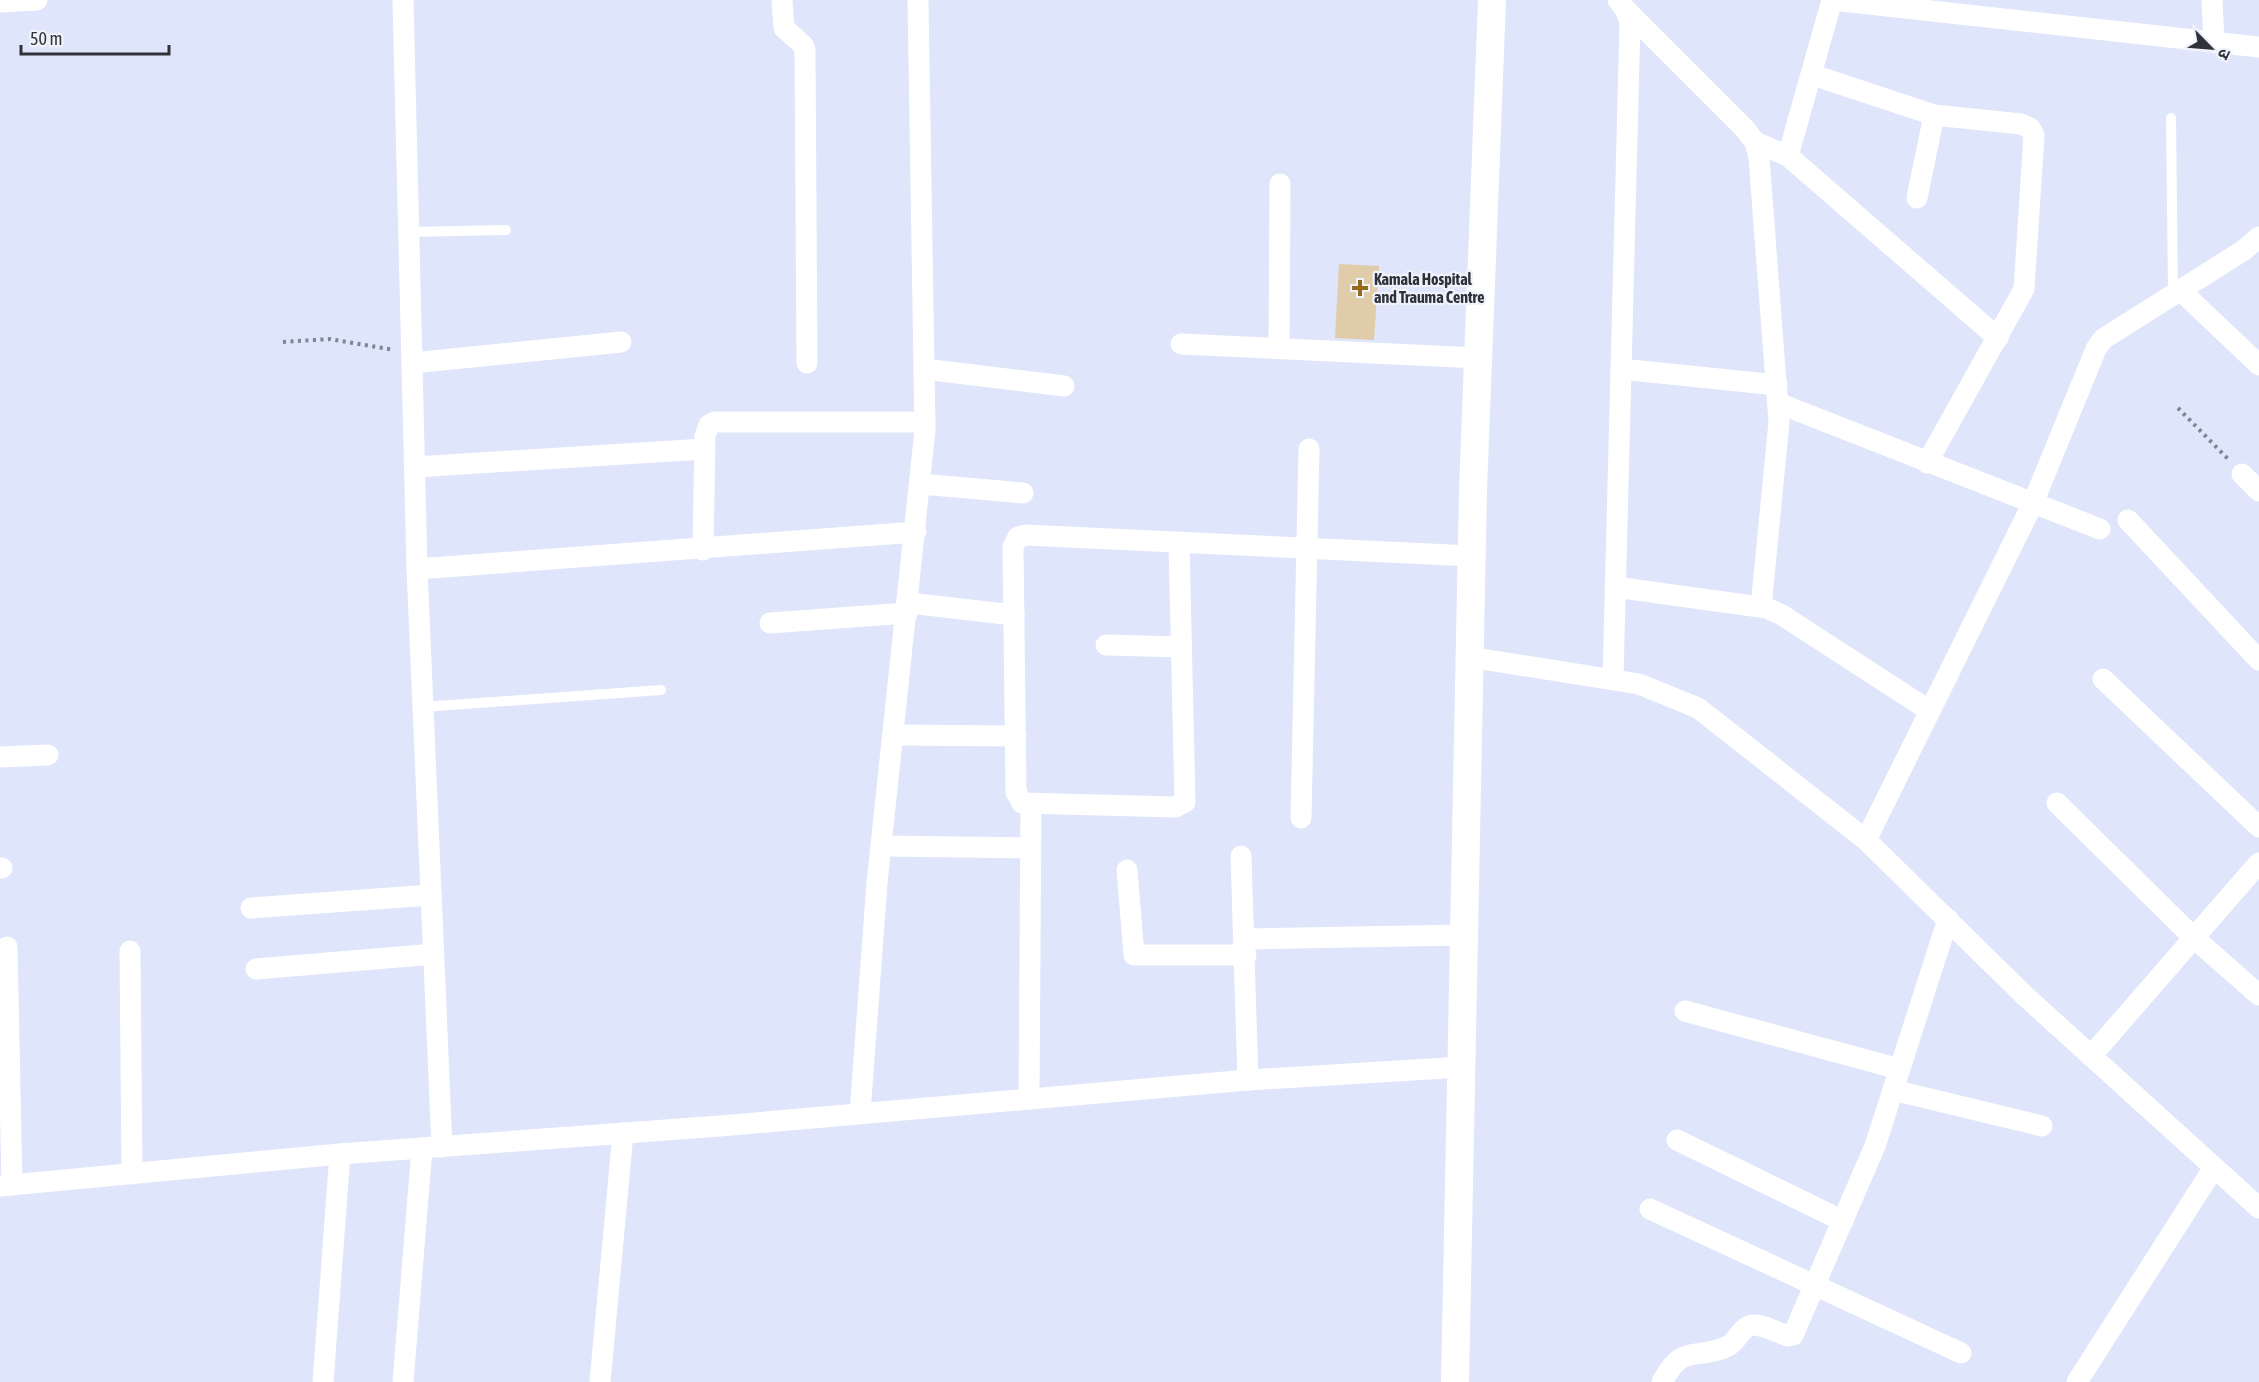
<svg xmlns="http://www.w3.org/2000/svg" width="2259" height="1382" font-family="'Asap Condensed','Noto Sans Devanagari',sans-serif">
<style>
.building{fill:#e1ccaa}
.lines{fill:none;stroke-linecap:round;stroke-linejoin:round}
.path{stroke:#808492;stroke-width:4;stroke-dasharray:3 4.5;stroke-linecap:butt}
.lane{stroke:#fff;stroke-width:10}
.street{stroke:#fff;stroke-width:21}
.secondary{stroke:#fff;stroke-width:28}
.poi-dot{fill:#966b17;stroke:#f0f3fb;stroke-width:2}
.labels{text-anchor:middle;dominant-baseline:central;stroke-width:4.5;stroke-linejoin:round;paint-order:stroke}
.poi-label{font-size:16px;font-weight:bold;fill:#30323a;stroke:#f0f3fb;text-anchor:start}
</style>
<rect width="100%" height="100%" fill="#dfe5fa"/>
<!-- building -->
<polygon class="building" points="1339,264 1379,266 1374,340 1335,338"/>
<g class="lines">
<!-- path -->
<g class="path">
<polyline points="283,342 330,339 394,350"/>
<polyline points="2178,408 2229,460"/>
</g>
<!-- lane -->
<g class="lane">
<polyline points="2171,118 2173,294"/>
<polyline points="409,232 506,230"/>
<polyline points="423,707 661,690"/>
</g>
<!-- street -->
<g class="street">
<polyline points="403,0 417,569 442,1147"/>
<polyline points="782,0 784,28 803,45 805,50 807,363"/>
<polyline points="1832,0 2259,47"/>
<polyline points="2212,0 2214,42"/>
<polyline points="0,2 37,0"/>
<polyline points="1625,9 1745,129 1755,142 1759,158 1779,422 1761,607"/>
<polyline points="1813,75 1934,115 2021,124 2030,128 2034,135 2024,289 1927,463"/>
<polyline points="1755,142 1788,156 1998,338"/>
<polyline points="1788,156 1832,0"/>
<polyline points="1917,198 1934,115"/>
<polyline points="2180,290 2259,365"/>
<polyline points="1181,344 1478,358"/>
<polyline points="1279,348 1280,184"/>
<polyline points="412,363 621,342"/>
<polyline points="924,369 1064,386"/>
<polyline points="1621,369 1777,385"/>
<polyline points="1778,403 2100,529"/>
<polyline points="415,467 704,449"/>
<polyline points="2242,474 2259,491"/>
<polyline points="921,484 1023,493"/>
<polyline points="2128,520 2259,660"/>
<polyline points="1179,542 1185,802 1175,807 1022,803 1016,792 1013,547 1018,537 1025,535 1472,556"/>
<polyline points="703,550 705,436 709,425 715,422 925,422"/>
<polyline points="417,569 916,532"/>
<polyline points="1615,587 1767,608 1782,615 1930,711"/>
<polyline points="909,603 1014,615"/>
<polyline points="770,623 907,613"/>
<polyline points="1106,645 1182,647"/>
<polyline points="1469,657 1639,684 1698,708 1866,840 2024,995 2259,1208"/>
<polyline points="1613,679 1630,22 1625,9 1618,0"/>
<polyline points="2103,679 2259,827"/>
<polyline points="894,735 1016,736"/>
<polyline points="0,757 48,755"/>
<polyline points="2057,803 2194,938 2259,995"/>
<polyline points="1301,818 1309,449"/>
<polyline points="1866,840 2033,503 2096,349 2103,339 2244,250 2259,237"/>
<polyline points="881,846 1030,848"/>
<polyline points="1241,856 1248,1080"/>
<polyline points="0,868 2,868"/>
<polyline points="1127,870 1134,955 1246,955"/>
<polyline points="251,908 431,895"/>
<polyline points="1245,939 1463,935"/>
<polyline points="7,947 12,1185"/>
<polyline points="130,951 132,1174"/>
<polyline points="256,969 434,954"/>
<polyline points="1685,1011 1899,1069"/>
<polyline points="2091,1056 2259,863"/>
<polyline points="1893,1090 2042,1126"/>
<polyline points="1029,1099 1031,804"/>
<polyline points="860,1113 877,883 925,430 918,0"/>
<polyline points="1677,1140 1843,1221"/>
<polyline points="0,1186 340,1154 720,1126 1248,1080 1462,1067"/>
<polyline points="1650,1209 1961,1353"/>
<polyline points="323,1382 340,1154"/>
<polyline points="403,1382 422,1148"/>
<polyline points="600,1382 623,1133"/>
<path d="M 1662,1382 C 1684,1341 1696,1362 1728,1346 C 1737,1342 1741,1327 1752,1325 C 1763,1324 1778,1333 1788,1336 L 1793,1335 L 1875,1146 L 1948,919"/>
<polyline points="2077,1382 2213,1169"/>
</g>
<!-- secondary -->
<polyline class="secondary" points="1455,1382 1473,490 1492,0"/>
</g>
<!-- markers -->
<path class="poi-dot" d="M1357 279h6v6h6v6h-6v6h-6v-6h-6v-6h6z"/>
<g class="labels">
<!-- poi labels -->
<g class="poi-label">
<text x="1374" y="279">Kamala Hospital<tspan x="1374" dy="18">and Trauma Centre</tspan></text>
</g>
</g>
<!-- north arrow -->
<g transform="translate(2211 48) rotate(115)" stroke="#f0f3fb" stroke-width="4.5" paint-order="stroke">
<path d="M0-4.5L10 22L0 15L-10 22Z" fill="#30323a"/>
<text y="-9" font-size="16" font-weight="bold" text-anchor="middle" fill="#30323a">उ</text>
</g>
<!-- scale -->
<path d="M21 45v9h148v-9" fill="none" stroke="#30323a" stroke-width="3"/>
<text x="30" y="45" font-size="18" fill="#30323a" stroke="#f0f3fb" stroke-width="4.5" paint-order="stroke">50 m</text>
</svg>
